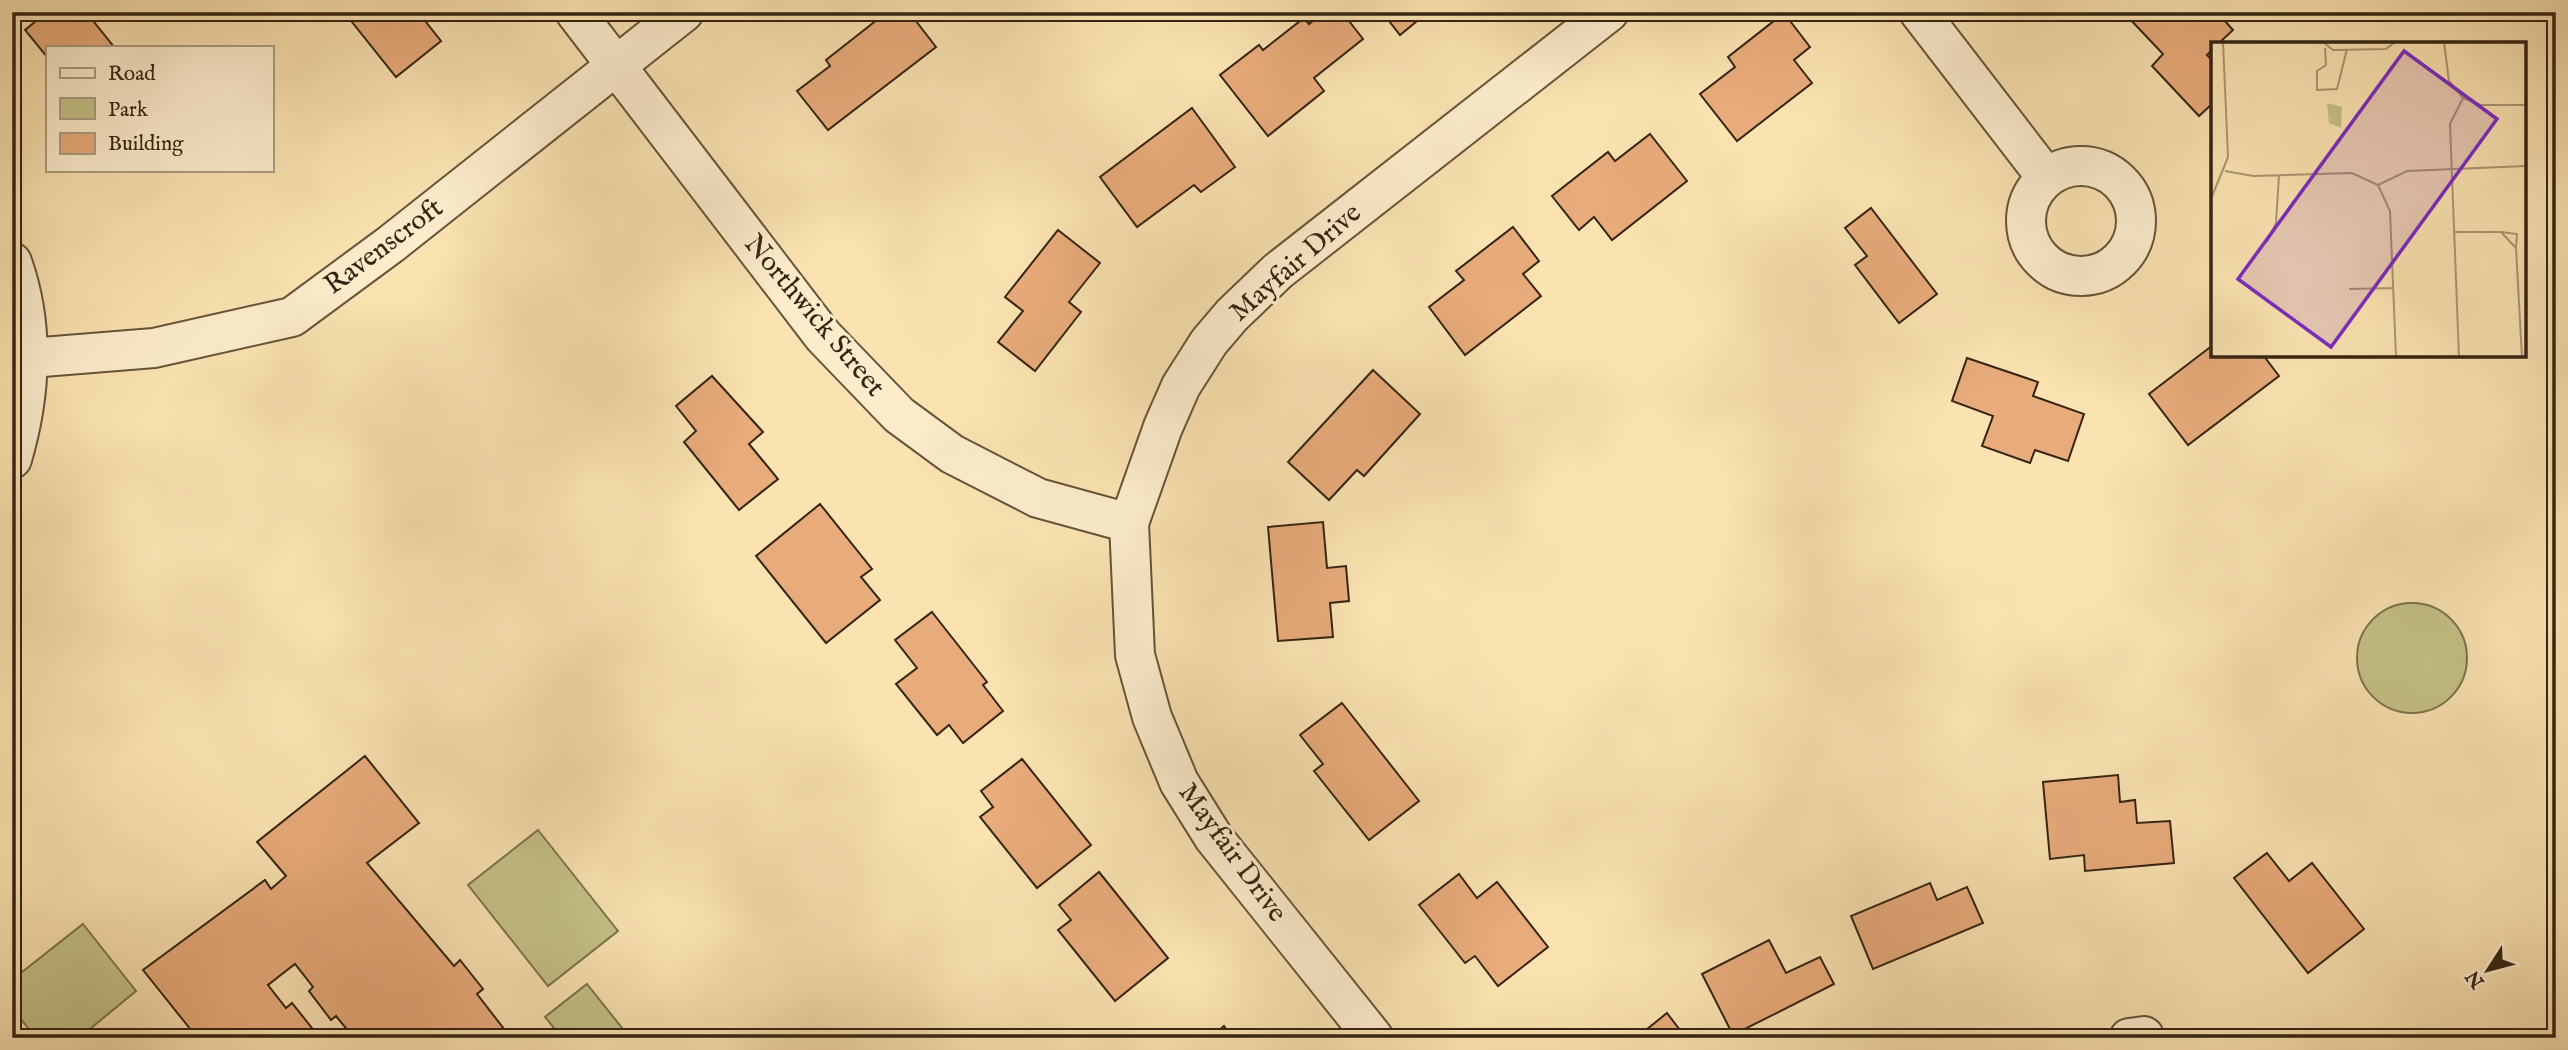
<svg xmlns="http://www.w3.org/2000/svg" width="2568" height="1050" font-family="'IM FELL English',serif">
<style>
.green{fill:#c4c287;stroke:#7c734d;stroke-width:2}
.building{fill:#e8ab7b;stroke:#352413;stroke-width:2}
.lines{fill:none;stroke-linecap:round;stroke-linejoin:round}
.minor-casing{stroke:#66543a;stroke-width:42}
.minor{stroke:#fceccc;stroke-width:38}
.labels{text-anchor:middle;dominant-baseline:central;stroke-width:6;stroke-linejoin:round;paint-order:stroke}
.street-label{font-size:28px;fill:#352413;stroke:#fceccc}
.inset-road{fill:none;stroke:#ab9672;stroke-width:2}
.view{fill:#7b2cbf;fill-opacity:0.15;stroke:#7b2cbf;stroke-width:3.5}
.inset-edge{fill:none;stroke:#352413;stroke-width:3.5}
</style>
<rect width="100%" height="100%" fill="#fae2b1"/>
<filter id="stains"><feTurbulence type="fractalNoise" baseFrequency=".00286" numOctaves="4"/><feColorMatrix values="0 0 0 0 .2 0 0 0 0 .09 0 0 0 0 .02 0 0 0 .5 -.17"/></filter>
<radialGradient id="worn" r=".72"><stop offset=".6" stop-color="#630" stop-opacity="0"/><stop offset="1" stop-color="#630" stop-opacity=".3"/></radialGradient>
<!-- green -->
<g class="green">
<circle cx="2412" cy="658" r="55"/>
<polygon points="538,830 618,931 548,986 468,885"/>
<polygon points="83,924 136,991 79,1038 36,1038 12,1008 12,980"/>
<polygon points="587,984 630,1038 562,1038 545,1017"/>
</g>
<!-- building -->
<g class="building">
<polygon points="47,12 86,12 114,47 47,47 47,57 25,30"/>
<polygon points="344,12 418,12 441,41 396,77"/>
<polygon points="887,12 909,12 936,47 828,130 797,91 830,66 826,60"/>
<polygon points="1324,12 1342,12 1363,39 1314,78 1324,91 1268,136 1220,75 1259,45 1263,50 1304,18 1309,24"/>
<polygon points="1382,12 1428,12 1400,35"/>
<polygon points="2132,12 2188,12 2197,21 2206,12 2217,12 2233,30 2218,44 2213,44 2213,49 2207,55 2213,61 2213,103 2199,116 2152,66 2163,54 2127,16"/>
<polygon points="1784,13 1810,47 1794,60 1812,83 1737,141 1700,94 1735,67 1728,57"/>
<polygon points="1192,108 1235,167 1201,192 1194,185 1137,227 1100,177"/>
<polygon points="1650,134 1687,181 1612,240 1594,217 1579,230 1552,196 1608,152 1615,161"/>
<polygon points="1871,208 1937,294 1899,323 1855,265 1867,256 1845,228"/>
<polygon points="1513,227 1539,261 1523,274 1541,296 1465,355 1429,307 1464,280 1456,271"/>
<polygon points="1058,230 1100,263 1069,302 1081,312 1035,371 998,342 1023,311 1005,297"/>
<polygon points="2213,345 2213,355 2263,355 2279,376 2188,445 2149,394"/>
<polygon points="1967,358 2038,382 2033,396 2084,414 2068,461 2035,450 2030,463 1982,446 1993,416 1952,401"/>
<polygon points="1373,370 1420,414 1364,476 1357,470 1329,500 1288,462"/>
<polygon points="712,376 763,432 749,444 778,479 739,510 684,442 696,431 676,406"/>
<polygon points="820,504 872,569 861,577 880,600 826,643 756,556"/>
<polygon points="1323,522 1327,568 1346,566 1349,601 1330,603 1333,637 1278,641 1268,527"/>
<polygon points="932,612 987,682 983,685 1003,711 963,743 949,725 937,735 896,684 917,668 895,640"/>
<polygon points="1342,703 1419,801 1369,840 1314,771 1323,764 1300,735"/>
<polygon points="365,756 419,823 367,863 454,966 460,960 483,989 477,994 511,1038 354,1038 336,1016 331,1020 309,991 313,987 295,964 268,985 286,1008 292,1003 316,1033 310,1038 191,1038 195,1035 143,970 265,880 271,889 286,876 257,842"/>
<polygon points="1022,759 1091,845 1037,888 980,817 993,807 981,791"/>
<polygon points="2118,775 2120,802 2135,800 2137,823 2170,821 2174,863 2085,871 2084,855 2050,859 2043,782"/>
<polygon points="2267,853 2289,881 2312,863 2364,929 2308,973 2234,878"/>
<polygon points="1099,872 1168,958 1115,1001 1058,930 1071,920 1059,905"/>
<polygon points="1459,874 1477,898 1497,882 1548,947 1498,986 1475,956 1465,963 1419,905"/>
<polygon points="1930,883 1937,900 1967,887 1983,923 1873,969 1851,916"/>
<polygon points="1769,940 1786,973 1820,957 1834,984 1733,1035 1702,974"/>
<polygon points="1667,1013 1686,1038 1636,1038"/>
<polygon points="1224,1026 1233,1038 1210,1038"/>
</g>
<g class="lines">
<!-- minor casing -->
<g class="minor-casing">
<g id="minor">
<polyline points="575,12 823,336 899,415 952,454 1038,498 1129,523"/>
<polyline points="1919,12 2046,177"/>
<circle cx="2081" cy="221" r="55"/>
<path d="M 12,262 C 35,326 31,395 12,459"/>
<polyline points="30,358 154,348 292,317 391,244 684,12"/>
<polyline points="1374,1038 1214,838 1179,782 1152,717 1135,655 1129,523 1163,427 1181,386 1209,342 1232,315 1278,271 1609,12"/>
<polyline points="2129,1038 2144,1036"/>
</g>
</g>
<!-- minor -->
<use href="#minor" class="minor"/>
</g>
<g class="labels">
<!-- street labels -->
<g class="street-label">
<text transform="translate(384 247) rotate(-37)">Ravenscroft</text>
<text transform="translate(1296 263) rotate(-41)">Mayfair Drive</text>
<text transform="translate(814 316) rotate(50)">Northwick Street</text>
<text transform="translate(1232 853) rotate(54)">Mayfair Drive</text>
</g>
</g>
<!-- overview -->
<g transform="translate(2211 42)">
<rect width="315" height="315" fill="#fae2b1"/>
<path d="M 116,61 L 131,65 L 130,86 L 118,81 Z" fill="#c4c287"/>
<path class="inset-road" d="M 112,0 L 122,8 L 175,7 L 184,0M 233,0 L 238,39 L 252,56 L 270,63 L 315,63M 114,6 L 115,23 L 106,29 L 106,48 L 126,47 L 136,7M 14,129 L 42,134 L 141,131 L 167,143 L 179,169 L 185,315M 167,143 L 196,129 L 315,124M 0,157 L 17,115 L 12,0M 243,190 L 290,190 L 305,206 L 311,315M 290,190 L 306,192 L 305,206M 56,200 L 65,181 L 68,133M 138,247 L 182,246M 248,315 L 239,82 L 252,56"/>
<path class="view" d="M 193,9 L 286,77 L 120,305 L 27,237 Z"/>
<rect width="315" height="315" class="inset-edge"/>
</g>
<!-- margin -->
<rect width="2568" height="1050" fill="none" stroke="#fae2b1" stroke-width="42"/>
<rect x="14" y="14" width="2540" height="1022" fill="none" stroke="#352413" stroke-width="3.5"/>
<rect x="21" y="21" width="2526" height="1008" fill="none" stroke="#352413" stroke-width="2"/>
<!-- legend -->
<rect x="46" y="46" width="228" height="126" fill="#fceccc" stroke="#ac9c82" stroke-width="2"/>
<rect x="60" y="68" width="35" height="10" fill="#fceccc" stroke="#ac9c82" stroke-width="2"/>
<text x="108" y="80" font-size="21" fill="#352413">Road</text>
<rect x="60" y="98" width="35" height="21" fill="#c4c287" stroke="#ac9c82" stroke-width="2"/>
<text x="108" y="116" font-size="21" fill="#352413">Park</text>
<rect x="60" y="133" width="35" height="21" fill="#e8ab7b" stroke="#ac9c82" stroke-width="2"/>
<text x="108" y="150" font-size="21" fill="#352413">Building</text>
<!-- north arrow -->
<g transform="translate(2488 970) rotate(234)" stroke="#fceccc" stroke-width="5" paint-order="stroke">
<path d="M0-5L12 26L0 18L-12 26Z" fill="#352413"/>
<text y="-10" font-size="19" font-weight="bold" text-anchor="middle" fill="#352413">N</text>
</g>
<rect width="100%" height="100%" filter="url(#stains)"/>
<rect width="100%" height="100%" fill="url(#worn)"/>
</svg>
